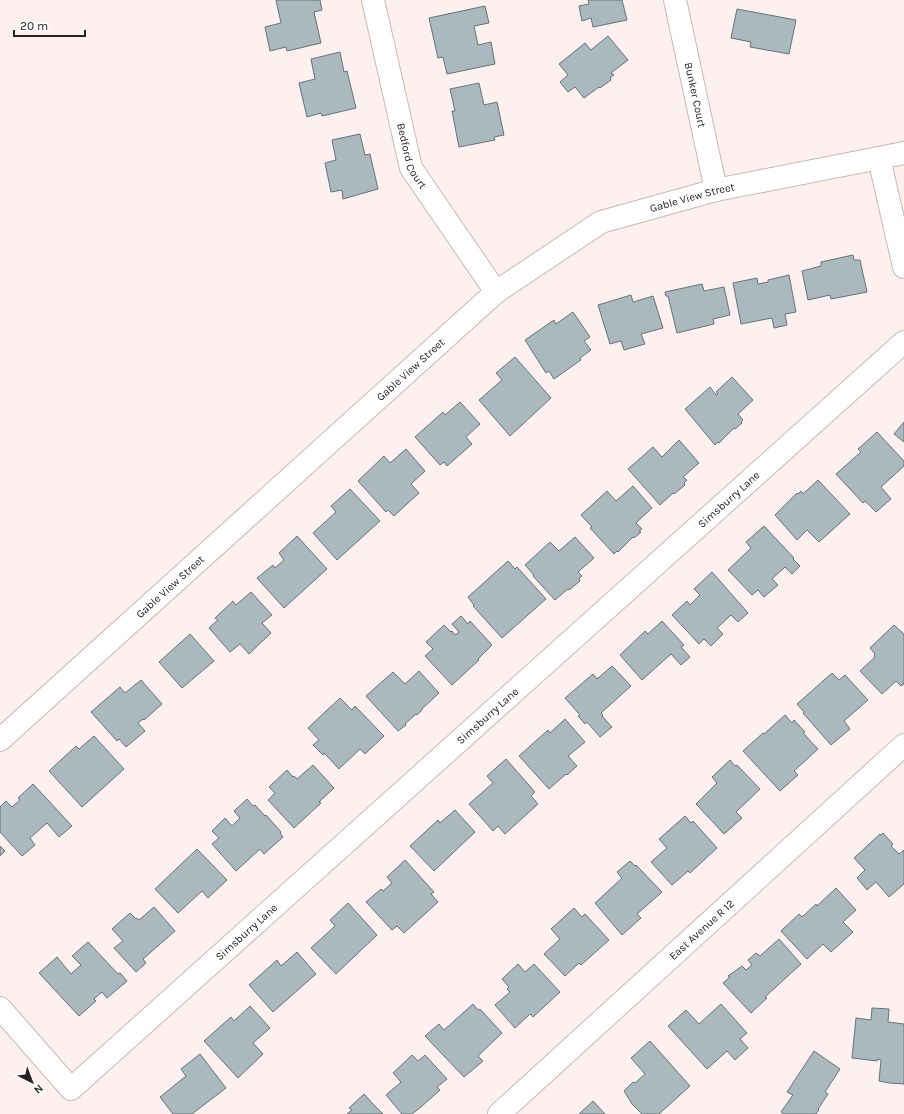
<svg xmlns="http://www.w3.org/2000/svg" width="904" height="1114" font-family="Karla,sans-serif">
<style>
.building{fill:#a9b9be;stroke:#657378}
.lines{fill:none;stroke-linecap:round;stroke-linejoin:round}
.street-casing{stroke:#c9b8b6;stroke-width:24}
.street{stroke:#fff;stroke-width:22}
.labels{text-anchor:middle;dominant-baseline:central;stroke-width:4;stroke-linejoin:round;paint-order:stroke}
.street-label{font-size:11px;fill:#282121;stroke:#fff}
</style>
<rect width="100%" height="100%" fill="#fef0ee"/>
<!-- building -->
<g class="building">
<polygon points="276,0 320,0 322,10 314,12 321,43 287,51 286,47 270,51 265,27 281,23"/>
<polygon points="588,0 622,0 627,20 593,27 591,18 582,21 579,6 589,4"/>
<polygon points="485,6 489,23 474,26 478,45 491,42 495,64 447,74 443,57 438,58 429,18"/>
<polygon points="737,9 796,20 789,54 750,47 751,42 731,38"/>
<polygon points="608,36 628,60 611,73 614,75 610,78 611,80 600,88 599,87 584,98 575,87 568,92 560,82 568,75 559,64 585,43 591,50"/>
<polygon points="340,52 344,72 347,71 356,108 322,116 321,113 307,117 299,83 315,79 311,59"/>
<polygon points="479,83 484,105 497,102 504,135 494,137 495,140 459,147 452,111 455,111 450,89"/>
<polygon points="360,134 365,155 370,154 378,189 343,199 342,190 331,192 325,163 336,160 332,140"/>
<polygon points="853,255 854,260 860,260 867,292 831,299 830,295 808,300 802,271 821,266 821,262"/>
<polygon points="789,275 796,312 785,314 787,325 774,328 772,318 741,324 733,283 757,278 758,284 768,282 768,280"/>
<polygon points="702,284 704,291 724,287 730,315 713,319 714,324 677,333 668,296 666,296 665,292"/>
<polygon points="631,295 633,302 653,296 663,328 641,334 645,344 624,350 621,341 610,344 598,305"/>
<polygon points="573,312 590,337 584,341 591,350 580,358 581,360 554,379 549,371 546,373 525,340 554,320 556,324"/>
<polygon points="515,357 551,398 510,436 479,400 502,380 496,373"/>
<polygon points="732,377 753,400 738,414 743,420 741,422 742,423 735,429 734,428 719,443 718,442 715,445 685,409 710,387 716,395 718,394 716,392"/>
<polygon points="460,402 480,424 466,437 472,444 447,466 444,462 440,465 415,437 443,412 445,415"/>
<polygon points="904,422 904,442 894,434"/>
<polygon points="877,432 904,461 904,466 881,487 891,499 876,512 865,501 863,503 836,474 861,452 858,449"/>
<polygon points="679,440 699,463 683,477 687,480 684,483 685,485 674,494 673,493 660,505 628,469 653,447 662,457"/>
<polygon points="406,449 425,471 411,484 419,493 394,516 388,510 386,512 358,481 384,456 390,463"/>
<polygon points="818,480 850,514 819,542 807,530 797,540 775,515 797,493 798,494 801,491 803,494"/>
<polygon points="633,486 652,508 636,523 642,529 639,531 641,532 634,538 633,537 618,552 617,551 614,554 590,528 592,527 581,515 607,491 616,501"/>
<polygon points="350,489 380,521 337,560 313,533 336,512 331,506"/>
<polygon points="764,526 794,558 793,559 800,566 792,574 785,567 772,579 778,585 764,597 758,590 752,595 728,570 751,548 746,542"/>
<polygon points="297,536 327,569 284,608 257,578 273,565 275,568 284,560 279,553"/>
<polygon points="575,537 594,558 578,572 582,576 579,579 580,581 569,590 568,589 555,600 533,576 534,575 525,565 550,542 559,551"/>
<polygon points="508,561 515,569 517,567 546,599 502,638 473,606 474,605 468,597"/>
<polygon points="712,572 748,613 738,622 731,615 717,628 723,634 711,646 704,639 699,644 672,615 687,601 690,605 700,595 694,589"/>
<polygon points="251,592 272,615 262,623 271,633 249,654 240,644 230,652 209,628 218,620 215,618 233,601 236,605"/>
<polygon points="461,616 468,624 470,621 492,645 478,659 479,660 452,685 425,656 433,649 426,642 444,625 451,632 452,631 455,635 459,632 452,624"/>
<polygon points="662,621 684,645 681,647 690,657 681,665 671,654 642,680 620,655 645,631 648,634"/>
<polygon points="894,625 904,634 904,684 901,686 896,681 882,694 860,671 875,657 874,655 875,654 870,648"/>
<polygon points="190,634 214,661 182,688 159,662"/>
<polygon points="612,666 631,686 601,713 603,715 602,716 612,727 600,737 587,722 585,724 578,716 580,715 565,698 593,674 597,679"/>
<polygon points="419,671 439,693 422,709 422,710 417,715 416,714 405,724 406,725 398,731 366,696 393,672 405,684"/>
<polygon points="832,673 839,680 845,675 868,700 844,721 850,729 831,745 803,713 804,712 797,704"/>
<polygon points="141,680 162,704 144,720 143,719 138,723 145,731 126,747 119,739 117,741 91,712 120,687 125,693"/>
<polygon points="340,698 352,710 355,706 384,736 365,754 360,749 339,769 324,753 323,755 313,745 319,740 308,728"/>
<polygon points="785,715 792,723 794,720 805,732 803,733 818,749 794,771 798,775 780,791 743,751 763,733 764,734"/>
<polygon points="565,719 585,742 568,756 577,766 567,775 566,774 549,789 519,756 548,730 550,733"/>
<polygon points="94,736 124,769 82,807 49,771 76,746 79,749"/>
<polygon points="506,759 535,792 531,796 538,804 505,834 498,826 493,831 469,804 493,783 487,776"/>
<polygon points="730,760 735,766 737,765 760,789 736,812 742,818 724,834 696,804 717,783 712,777"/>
<polygon points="313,765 334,788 319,802 321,803 294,828 268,800 275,793 269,787 287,770 293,777 294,776 297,779"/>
<polygon points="33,784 72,826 59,837 47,823 30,838 35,845 22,856 0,832 0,807 6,801 12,807 20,800 18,798"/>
<polygon points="247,799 253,806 255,805 265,816 266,815 281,832 280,833 283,837 264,854 260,849 236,871 212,844 219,838 212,831 225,818 232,826 240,818 234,811"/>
<polygon points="455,810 475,832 434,871 410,846 438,820 440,823"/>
<polygon points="685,816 691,823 693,821 717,848 690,873 688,871 672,885 651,862 667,848 659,839"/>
<polygon points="883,833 893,844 891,846 899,854 904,850 904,884 889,897 876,882 867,890 857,878 865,870 854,858 880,834 881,835"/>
<polygon points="0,846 5,851 0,856"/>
<polygon points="197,849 227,880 208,898 202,891 178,913 155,889"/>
<polygon points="405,860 434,892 431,894 438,902 404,933 397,926 392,930 366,902 381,889 383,891 392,883 387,877"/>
<polygon points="630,861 635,866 636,865 662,892 637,914 641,918 622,935 595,903 622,878 617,872"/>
<polygon points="836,888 856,910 843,922 853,932 831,952 823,944 807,959 781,931 799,914 802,917 816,904 817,906"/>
<polygon points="348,903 377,935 336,974 311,948 335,926 330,920"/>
<polygon points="154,907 175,931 143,959 146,963 136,972 114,948 123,941 112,929 130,913 136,919 137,918 139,920"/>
<polygon points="574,908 582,917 585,914 609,940 581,965 579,963 565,976 544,954 560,939 551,929"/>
<polygon points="779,939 801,964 765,997 767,998 751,1013 723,983 730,977 728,976 742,966 746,970 752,965 748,960 756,953 760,956"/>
<polygon points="88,942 118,974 120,973 127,981 107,998 102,992 94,999 96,1001 79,1016 39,973 57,957 71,974 81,965 72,956"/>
<polygon points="297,952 316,974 273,1012 249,985 277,960 281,966"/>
<polygon points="518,964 525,972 534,964 560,992 533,1017 530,1014 515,1028 495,1005 510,992 507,989 509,987 502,979"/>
<polygon points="473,1004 478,1010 480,1009 502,1033 478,1056 483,1061 464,1077 425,1036 439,1024 444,1030"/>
<polygon points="721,1004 747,1033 740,1039 748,1048 735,1060 727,1051 707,1069 668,1026 686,1010 699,1024"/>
<polygon points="250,1006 270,1028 253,1043 263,1054 238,1078 204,1041 231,1017 234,1021"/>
<polygon points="872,1008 889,1009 888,1022 904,1024 904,1084 889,1083 879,1081 881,1060 877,1059 877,1061 852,1058 856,1018 871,1020"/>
<polygon points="650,1041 690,1086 659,1114 642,1114 632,1104 624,1091 633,1082 635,1083 645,1074 631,1058"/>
<polygon points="814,1051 840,1069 825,1092 828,1094 818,1109 819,1110 816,1114 784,1114 781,1112 793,1095 787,1092"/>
<polygon points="200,1054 226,1088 192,1114 173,1114 160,1097 186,1076 181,1069"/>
<polygon points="412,1055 418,1061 425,1055 447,1079 437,1087 440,1090 421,1107 412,1114 402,1114 386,1095 401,1082 393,1073"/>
<polygon points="364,1094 373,1104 383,1114 347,1114 352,1110 349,1108"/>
<polygon points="593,1101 605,1114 579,1114"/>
</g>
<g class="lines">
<!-- street casing -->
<g class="street-casing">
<g id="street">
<path id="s1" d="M 373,0 L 411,168 L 496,292"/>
<path id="s2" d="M 675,0 L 716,190"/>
<polyline points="879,158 904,267"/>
<path id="s3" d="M 0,740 L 496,292 L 601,222 L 716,190 L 904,153"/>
<path id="s4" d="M 0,1008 L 71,1089 L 904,342"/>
<path id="s5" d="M 499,1114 L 904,745"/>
</g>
</g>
<!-- street -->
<use href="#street" class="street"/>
</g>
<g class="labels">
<!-- street labels -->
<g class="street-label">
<text stroke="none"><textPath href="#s2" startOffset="97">Bunker Court</textPath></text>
<text stroke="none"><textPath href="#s1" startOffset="161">Bedford Court</textPath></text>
<text stroke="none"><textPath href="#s3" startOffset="889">Gable View Street</textPath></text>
<text stroke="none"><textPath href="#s3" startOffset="553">Gable View Street</textPath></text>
<text stroke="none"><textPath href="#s4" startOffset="991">Simsburry Lane</textPath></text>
<text stroke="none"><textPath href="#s3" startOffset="229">Gable View Street</textPath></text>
<text stroke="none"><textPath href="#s4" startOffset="667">Simsburry Lane</textPath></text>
<text stroke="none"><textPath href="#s5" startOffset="274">East Avenue R 12</textPath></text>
<text stroke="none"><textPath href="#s4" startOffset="343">Simsburry Lane</textPath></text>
</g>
</g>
<!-- north arrow -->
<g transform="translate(32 1082) rotate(138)" stroke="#ffffff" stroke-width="3" paint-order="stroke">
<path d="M0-3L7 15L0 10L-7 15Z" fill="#282121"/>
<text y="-6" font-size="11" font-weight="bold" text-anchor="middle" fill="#282121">N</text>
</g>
<!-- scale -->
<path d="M14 30v6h71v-6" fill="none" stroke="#282121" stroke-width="2"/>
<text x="20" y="30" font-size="12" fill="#282121" stroke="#ffffff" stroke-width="3" paint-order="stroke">20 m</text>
</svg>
